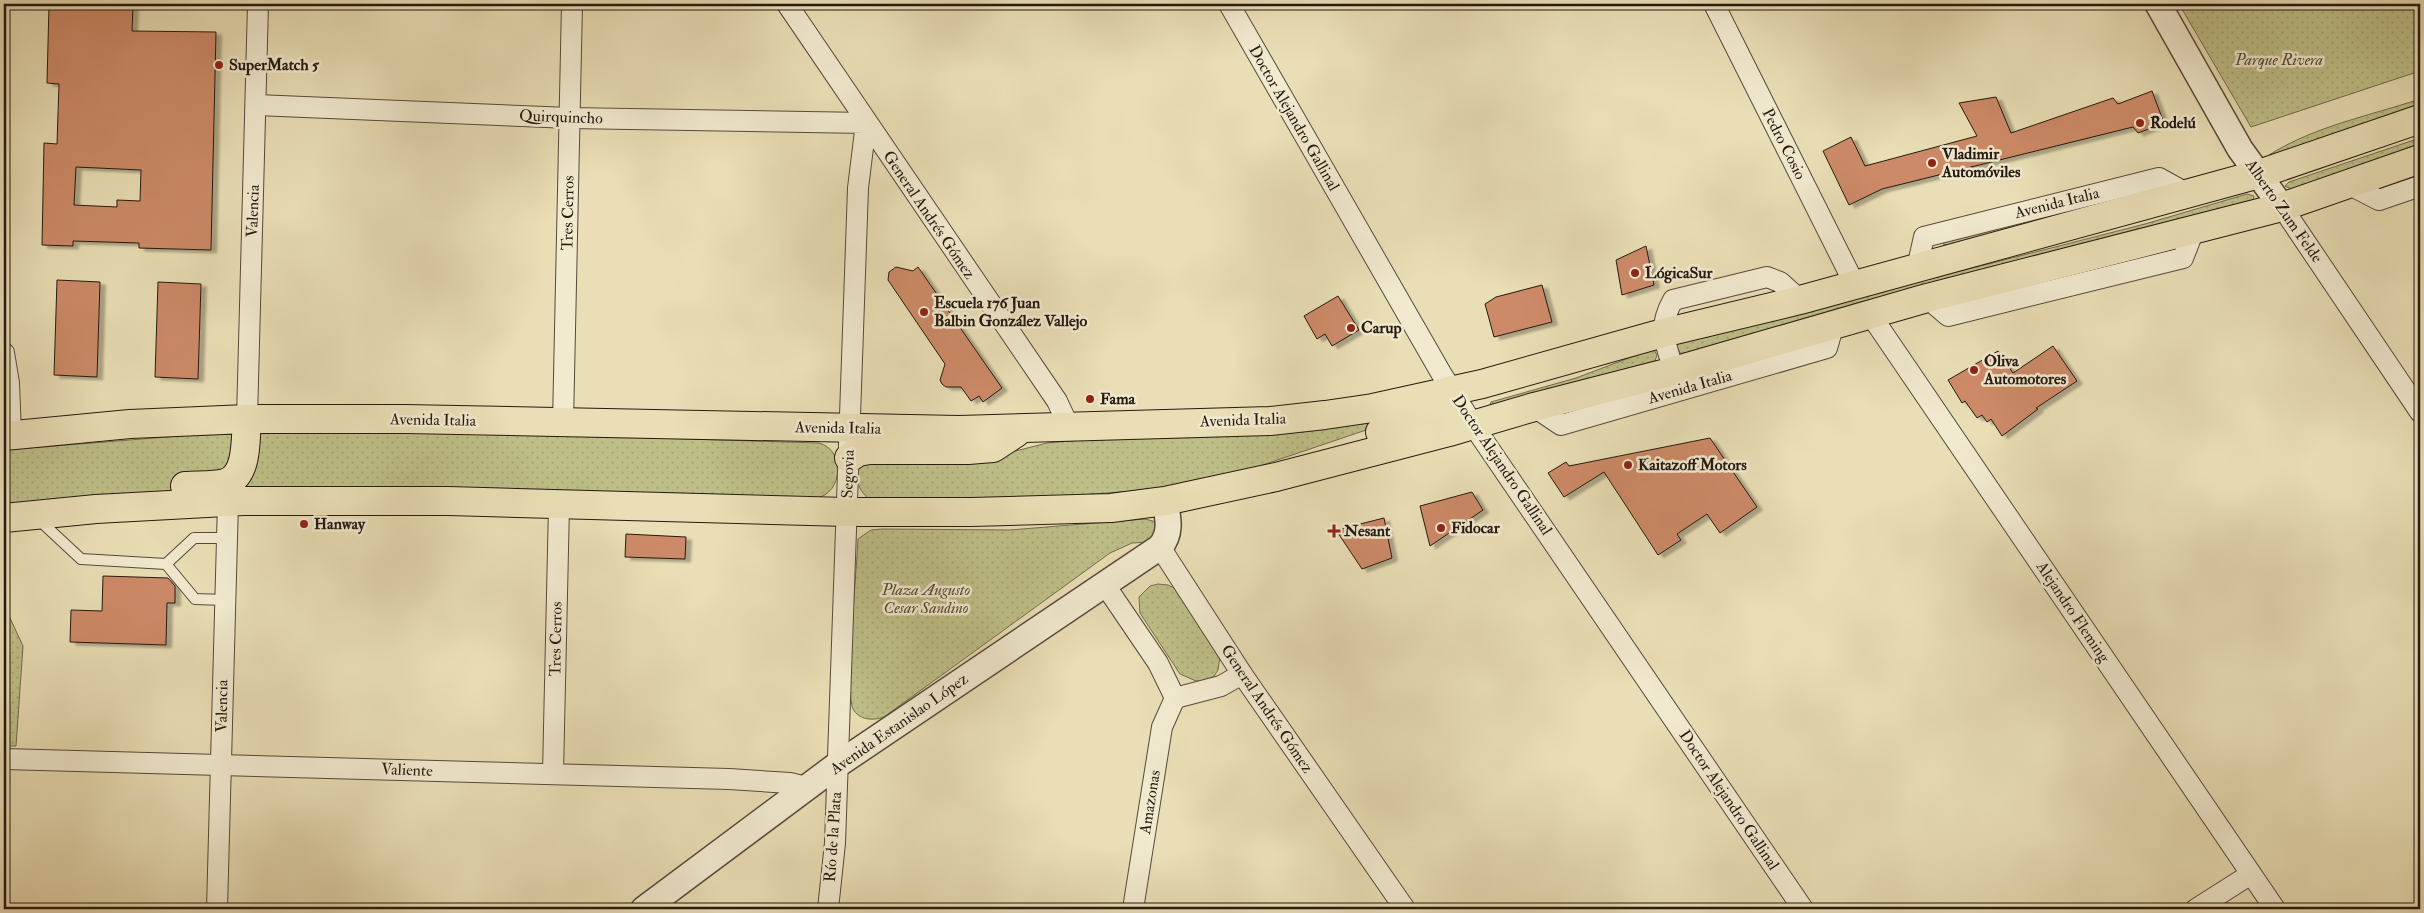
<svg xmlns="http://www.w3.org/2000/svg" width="2424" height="913" font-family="'IM FELL Double Pica',serif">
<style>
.grass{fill:url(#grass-dots);stroke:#726c4c}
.building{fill:#cd8a67;stroke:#251911;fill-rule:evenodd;filter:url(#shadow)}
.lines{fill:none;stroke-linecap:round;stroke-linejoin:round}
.service-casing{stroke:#564a3a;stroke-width:12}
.minor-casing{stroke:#564a3a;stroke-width:22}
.tertiary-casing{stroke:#564a3a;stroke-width:28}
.primary-casing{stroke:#251911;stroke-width:30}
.service{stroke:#f1eacf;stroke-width:10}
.minor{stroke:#f1eacf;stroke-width:20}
.tertiary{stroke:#f1eacf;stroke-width:25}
.primary{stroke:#e9deb5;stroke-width:28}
.poi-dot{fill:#8f2418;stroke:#f1eacf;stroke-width:2}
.labels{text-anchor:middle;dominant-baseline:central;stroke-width:5;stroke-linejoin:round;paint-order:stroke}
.park-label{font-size:16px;font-style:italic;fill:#534b35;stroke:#f1eacf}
.poi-label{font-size:16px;font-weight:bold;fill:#251911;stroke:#f1eacf;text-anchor:start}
.street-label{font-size:16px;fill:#251911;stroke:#f1eacf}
</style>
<defs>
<pattern id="grass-dots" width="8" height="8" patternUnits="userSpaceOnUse" patternTransform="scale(1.25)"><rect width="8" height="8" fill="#bebf88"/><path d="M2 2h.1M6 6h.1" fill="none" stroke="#a3a474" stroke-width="1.8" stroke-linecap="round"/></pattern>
<filter id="shadow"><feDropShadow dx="5.5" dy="3" stdDeviation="1" flood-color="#0004"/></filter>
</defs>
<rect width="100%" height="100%" fill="#e9deb5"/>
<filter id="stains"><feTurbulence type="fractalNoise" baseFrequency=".004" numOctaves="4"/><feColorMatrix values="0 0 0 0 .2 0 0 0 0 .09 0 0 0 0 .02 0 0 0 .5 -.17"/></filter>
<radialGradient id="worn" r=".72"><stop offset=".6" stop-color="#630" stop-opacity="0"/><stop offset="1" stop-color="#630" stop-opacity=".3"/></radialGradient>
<!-- grass -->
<g class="grass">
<polygon points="2179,4 2420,4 2420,71 2251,127"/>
<path d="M 2420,99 L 2420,108 L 2272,157 L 2269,155 C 2315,126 2369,116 2420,99 Z"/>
<polygon points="2420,138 2420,145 2291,189 2285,186 2289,182"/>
<polygon points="2150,187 2150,193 1948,245 1943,244 1943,242"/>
<polygon points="2247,194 2254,196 2253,202 1860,302 1681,354 1675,344 2145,224"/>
<polygon points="1650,350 1654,350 1657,355 1655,361 1490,405 1491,402 1576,378"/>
<path d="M 1409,410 L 1372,428 L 1245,471 L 1159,489 L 1016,500 L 869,499 C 857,489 856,480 859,465 L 863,462 L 996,456 L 1047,443 Z"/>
<path d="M 354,432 L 557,435 L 819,443 C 846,450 843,494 816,498 C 635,493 454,485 273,487 C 183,488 93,499 4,506 L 4,450 L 192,435 Z"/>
<path d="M 1145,519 L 1153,521 L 1158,525 L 1151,542 L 1132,543 L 1110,553 L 884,717 C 873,721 859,720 853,709 C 845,694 857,565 858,539 L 871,530 L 882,529 L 1010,530 Z"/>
<polygon points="1158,584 1168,585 1176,589 1220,656 1218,670 1214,676 1206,681 1196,681 1180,674 1140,613 1139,597 1150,586"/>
<polygon points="4,605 23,646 16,746 4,746"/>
</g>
<!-- building -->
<g class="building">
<path d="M 49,4 L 133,4 L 132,31 L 216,32 L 211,250 L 139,248 L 139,243 L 73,241 L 73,246 L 42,245 L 44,143 L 57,144 L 59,84 L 47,83 ZM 76,167 L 141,170 L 140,201 L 117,200 L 117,207 L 74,205 Z"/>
<polygon points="2152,91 2164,123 2138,133 2133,127 1882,189 1849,205 1823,151 1851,137 1865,166 1977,136 1959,103 1996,97 2011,133 2113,98 2118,104"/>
<polygon points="1646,246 1654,285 1622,295 1616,260"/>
<polygon points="896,267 913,271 918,267 1002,388 983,402 979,396 971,401 961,387 946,387 942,384 940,380 945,364 888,280 889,272"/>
<polygon points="57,280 100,282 97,377 54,375"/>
<polygon points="158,282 201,284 198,379 155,377"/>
<polygon points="1542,285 1552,322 1494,337 1485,304 1496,297"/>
<polygon points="1338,296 1359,330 1332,346 1325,334 1317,339 1304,316"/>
<polygon points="2053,346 2077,381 2036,408 2038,409 2002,436 1991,419 1987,422 1982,415 1977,418 1965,401 1962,403 1948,380 1998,351 2013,373"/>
<polygon points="1710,438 1757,507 1720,533 1707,514 1677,534 1681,540 1658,555 1604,472 1564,497 1548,473 1566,462 1569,466"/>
<polygon points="1472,492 1483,510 1430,546 1420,506"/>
<polygon points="1384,518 1392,558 1362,569 1336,530"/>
<polygon points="626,534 686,537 685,559 625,557"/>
<polygon points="103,576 168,578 175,586 175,603 167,603 166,645 70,642 71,610 102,611"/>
</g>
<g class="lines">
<!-- service casing -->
<g class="service-casing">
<g id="service">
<polyline points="37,518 81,559 166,564 195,599 225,600"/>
<polyline points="166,564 194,538 226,538"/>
</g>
</g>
<!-- minor casing -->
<g class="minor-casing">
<g id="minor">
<polyline points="787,4 1057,401 1069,427"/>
<polyline points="1229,4 1441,373 1473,425 1803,909"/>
<polyline points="1714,4 1855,285"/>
<polyline points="256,105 570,118 866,123 858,188 835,843 828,909"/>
<polyline points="2348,184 2379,200 2420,186"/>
<polyline points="2282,207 2420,412"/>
<polyline points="1917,268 1924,237 2159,178 2188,194"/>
<polyline points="1927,298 1948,316 2183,258 2194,230"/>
<polyline points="1870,314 2275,909"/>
<polyline points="4,353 9,383 11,435"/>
<path d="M 1674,371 C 1665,341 1657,329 1673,300 L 1767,277 L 1780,282 L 1800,300"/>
<polyline points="1534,407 1561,425 1827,348 1834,324"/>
<polyline points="247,419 258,4"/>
<polyline points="563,423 572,4"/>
<polyline points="1160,547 1242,674 1405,909"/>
<polyline points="1105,585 1158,663 1175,698 1162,727 1133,909"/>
<polyline points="1175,698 1221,686 1242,674"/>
<polyline points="4,759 729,779 790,783 810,788"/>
<polyline points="553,773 559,505"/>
<polyline points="217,909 228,502"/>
<polyline points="2196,909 2251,874"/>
</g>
</g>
<!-- tertiary casing -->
<g class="tertiary-casing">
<g id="tertiary">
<polyline points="2158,4 2240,149 2282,207"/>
<path d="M 644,909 L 837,765 L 1160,547 C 1172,533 1168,518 1165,501"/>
</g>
</g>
<!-- primary casing -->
<g class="primary-casing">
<g id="primary">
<path d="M 1380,432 C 1396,427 1435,420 1447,409 C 1451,404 1452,396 1452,390"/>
<polyline points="4,436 130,424 247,419 405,419 959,430 1270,421 1325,415 1373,408 1482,384 1663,333 1800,300 2259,174 2420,119"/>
<polyline points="849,458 858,452 870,450 968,450 993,448 1016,433"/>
<path d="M 185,486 C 198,485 213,486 225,483 C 249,476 245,437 247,419"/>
<polyline points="4,518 96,509 244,501 448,501 847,512 971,512 1111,508 1165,501 1276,477 1449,432 1534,407 1674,371 1927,298 2282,207 2420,159"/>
</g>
</g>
<!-- service -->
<use href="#service" class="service"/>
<!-- minor -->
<use href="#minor" class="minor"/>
<!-- tertiary -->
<use href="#tertiary" class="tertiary"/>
<!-- primary -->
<use href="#primary" class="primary"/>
</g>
<!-- markers -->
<g class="poi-dot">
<circle cx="219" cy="65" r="5"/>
<circle cx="2140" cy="123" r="5"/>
<circle cx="1932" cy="163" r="5"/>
<circle cx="1635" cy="273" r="5"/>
<circle cx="924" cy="312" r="5"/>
<circle cx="1351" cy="328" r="5"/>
<circle cx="1974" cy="370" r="5"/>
<circle cx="1090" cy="399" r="5"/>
<circle cx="1628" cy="465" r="5"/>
<circle cx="304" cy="524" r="5"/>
<circle cx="1441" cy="528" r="5"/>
<path d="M1331.5 523.5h5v5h5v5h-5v5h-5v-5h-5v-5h5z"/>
</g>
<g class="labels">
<!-- park labels -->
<g class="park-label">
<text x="2279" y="60">Parque Rivera</text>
<text x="926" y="590">Plaza Augusto<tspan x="926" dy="18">Cesar Sandino</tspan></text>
</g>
<!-- poi labels -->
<g class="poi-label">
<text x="229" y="65">SuperMatch 5</text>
<text x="2150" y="123">Rodelú</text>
<text x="1942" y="154">Vladimir<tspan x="1942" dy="18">Automóviles</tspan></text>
<text x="1645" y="273">LógicaSur</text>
<text x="934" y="303">Escuela 176 Juan<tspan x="934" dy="18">Balbin González Vallejo</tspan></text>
<text x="1361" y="328">Carup</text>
<text x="1984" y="361">Oliva<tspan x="1984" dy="18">Automotores</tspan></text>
<text x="1100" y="399">Fama</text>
<text x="1638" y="465">Kaitazoff Motors</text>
<text x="314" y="524">Hanway</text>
<text x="1451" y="528">Fidocar</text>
<text x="1344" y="531">Nesant</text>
</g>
<!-- street labels -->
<g class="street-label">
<text transform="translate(561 117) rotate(2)">Quirquincho</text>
<text transform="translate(1294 118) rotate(60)">Doctor Alejandro Gallinal</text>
<text transform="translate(1784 144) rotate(63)">Pedro Cosio</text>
<text transform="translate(2057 203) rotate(-14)">Avenida Italia</text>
<text transform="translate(253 211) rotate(-88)">Valencia</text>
<text transform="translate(2284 211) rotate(55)">Alberto Zum Felde</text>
<text transform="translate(568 213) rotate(-89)">Tres Cerros</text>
<text transform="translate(929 215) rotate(56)">General Andrés Gómez</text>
<text transform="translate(1690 387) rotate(-16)">Avenida Italia</text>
<text transform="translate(433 420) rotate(1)">Avenida Italia</text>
<text transform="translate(1243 420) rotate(-2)">Avenida Italia</text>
<text transform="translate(838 428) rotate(1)">Avenida Italia</text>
<text transform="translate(1502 465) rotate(56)">Doctor Alejandro Gallinal</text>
<text transform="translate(848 474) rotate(-88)">Segovia</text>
<text transform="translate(2073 612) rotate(56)">Alejandro Fleming</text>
<text transform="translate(556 639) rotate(-89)">Tres Cerros</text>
<text transform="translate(222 706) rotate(-89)">Valencia</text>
<text transform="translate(1267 709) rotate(56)">General Andrés Gómez</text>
<text transform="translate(899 724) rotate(-35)">Avenida Estanislao López</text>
<text transform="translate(407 770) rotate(2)">Valiente</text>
<text transform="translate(1729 800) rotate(56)">Doctor Alejandro Gallinal</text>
<text transform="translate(1150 802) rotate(-81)">Amazonas</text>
<text transform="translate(833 837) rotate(-86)">Río de la Plata</text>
</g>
</g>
<!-- margin -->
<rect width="2424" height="913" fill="none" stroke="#e9deb5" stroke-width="20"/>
<rect x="5" y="5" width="2414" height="903" fill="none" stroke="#251911" stroke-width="2.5"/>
<rect x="10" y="10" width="2404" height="893" fill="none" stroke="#251911"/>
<rect width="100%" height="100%" filter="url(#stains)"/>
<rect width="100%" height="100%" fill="url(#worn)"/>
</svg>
